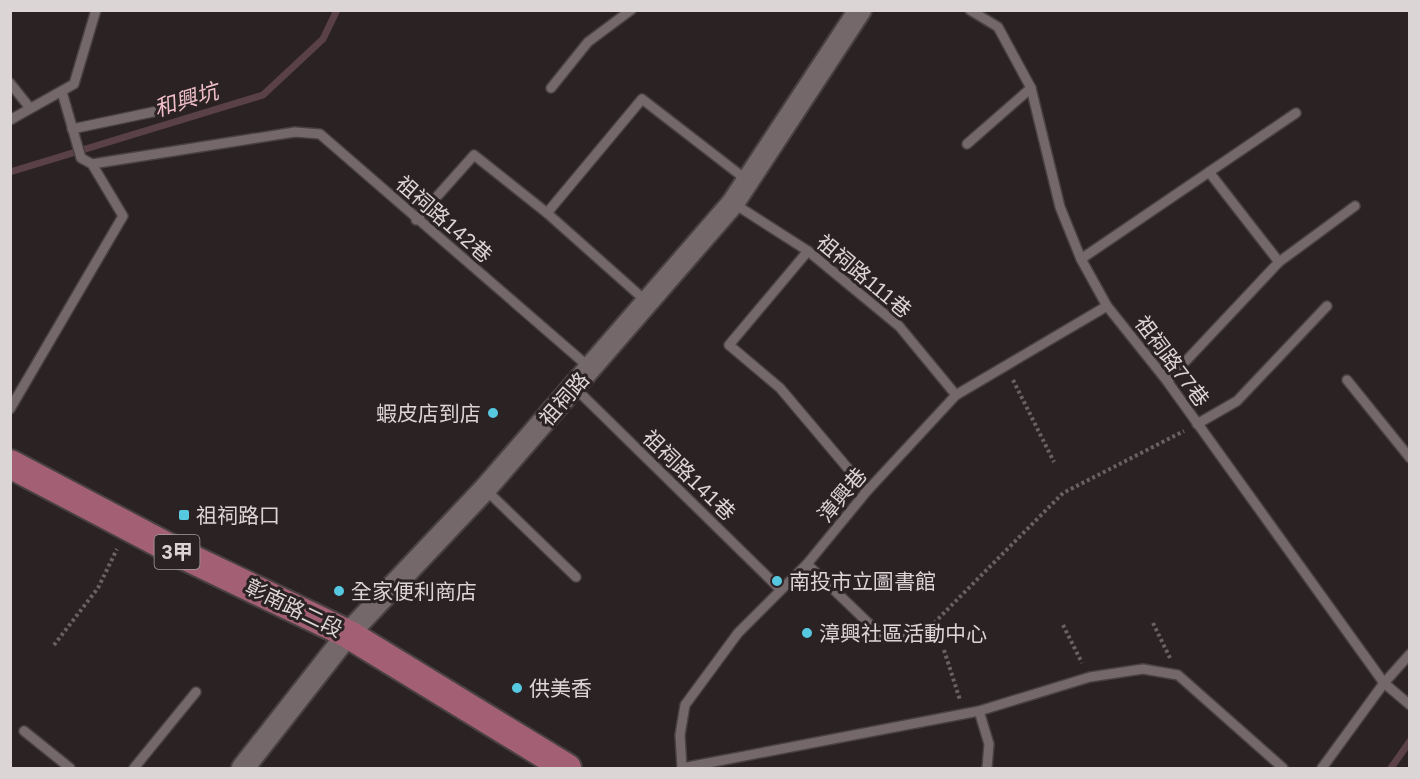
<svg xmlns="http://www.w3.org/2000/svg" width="1420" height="779" font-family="Arial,'Noto Sans TC',sans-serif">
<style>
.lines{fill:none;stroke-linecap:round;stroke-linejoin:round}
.stream{stroke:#5a4047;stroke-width:7}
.service-casing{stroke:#484041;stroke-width:12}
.tertiary-casing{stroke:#484041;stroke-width:26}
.primary-casing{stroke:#484041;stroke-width:32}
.path{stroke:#696162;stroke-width:4;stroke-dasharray:3 3;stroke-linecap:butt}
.service{stroke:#74686b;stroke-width:9}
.tertiary{stroke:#74686b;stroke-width:22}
.primary{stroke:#a36074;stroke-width:28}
.poi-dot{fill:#56c9e1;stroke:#2b2224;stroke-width:2}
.labels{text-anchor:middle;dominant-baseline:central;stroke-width:6;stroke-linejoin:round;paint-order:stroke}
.shield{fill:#2b2224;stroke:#a69fa1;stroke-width:1.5}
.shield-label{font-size:20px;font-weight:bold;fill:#dbd5d6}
.street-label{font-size:21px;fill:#dbd5d6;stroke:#2b2224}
.poi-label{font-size:21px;fill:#dbd5d6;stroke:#2b2224;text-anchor:start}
.water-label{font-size:22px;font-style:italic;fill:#f1bfca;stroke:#2b2224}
</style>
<rect width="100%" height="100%" fill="#2b2224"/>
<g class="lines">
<!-- stream -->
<g class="stream">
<polyline points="10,172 263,95 323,39 337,10"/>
<polyline points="1391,768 1410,741"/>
</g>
<!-- service casing -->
<g class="service-casing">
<g id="service">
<polyline points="970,10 998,27 1031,88 1060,207 1081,259 1107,306 1167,381 1384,683 1410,705"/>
<polyline points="10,83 30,108"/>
<polyline points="551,88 588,42 631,10"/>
<polyline points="10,120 74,84 96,10"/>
<polyline points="72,129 167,109"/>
<polyline points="967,144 1031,88"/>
<polyline points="92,164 295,132 320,134 590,368"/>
<polyline points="1209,172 1279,262"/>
<polyline points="733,203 808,251 899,326 956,395"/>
<polyline points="547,213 642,99 748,181"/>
<polyline points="416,220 474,155 547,213 647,302"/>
<polyline points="808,251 729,345 780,388 867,491"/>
<polyline points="1081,259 1296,113"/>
<polyline points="1347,380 1410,458"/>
<polyline points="1167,381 1279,262 1355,206"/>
<polyline points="574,387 780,589"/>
<polyline points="10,409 123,216 92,164 81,158 62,92"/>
<polyline points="1197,424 1237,401 1327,306"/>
<polyline points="485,489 576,577"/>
<polyline points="807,564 884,638 940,638"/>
<polyline points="979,711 989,744 987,768"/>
<polyline points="24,731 70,768"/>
<polyline points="134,768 196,692"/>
<polyline points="682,768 680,735 685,705 738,633 807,564 867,491 956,395 1107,306"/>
<polyline points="682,768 979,711 1090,677 1143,669 1178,675 1283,768"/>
<polyline points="1322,768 1384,683 1410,654"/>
</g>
</g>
<!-- tertiary casing -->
<g class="tertiary-casing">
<polyline id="tertiary" points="243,768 348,634 485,489 733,203 860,10"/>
</g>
<!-- primary casing -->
<g class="primary-casing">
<polyline id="primary" points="10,464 177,552 348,634 567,768"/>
</g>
<!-- path -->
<g class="path">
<polyline points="1013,380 1054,462"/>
<polyline points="934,623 1063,493 1184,431"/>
<polyline points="1153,623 1170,658"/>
<polyline points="1063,625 1082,663"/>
<polyline points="54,645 98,588 117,549"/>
<polyline points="944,650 960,700"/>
</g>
<!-- service -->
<use href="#service" class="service"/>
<!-- tertiary -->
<use href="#tertiary" class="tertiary"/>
<!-- primary -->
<use href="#primary" class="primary"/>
</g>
<!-- markers -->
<g class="poi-dot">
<circle cx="493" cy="413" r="6"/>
<rect x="178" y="509" width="12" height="12" rx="3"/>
<circle cx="777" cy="581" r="6"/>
<circle cx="339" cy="591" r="6"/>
<circle cx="807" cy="633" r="6"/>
<circle cx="517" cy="688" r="6"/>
</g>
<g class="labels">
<!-- shield labels -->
<rect class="shield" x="154.5" y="535" width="45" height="34" rx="4.5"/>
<g class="shield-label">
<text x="177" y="552">3甲</text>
</g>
<!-- street labels -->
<g class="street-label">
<text transform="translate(444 219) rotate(41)">祖祠路142巷</text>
<text transform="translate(864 276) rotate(40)">祖祠路111巷</text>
<text transform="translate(1172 361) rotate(53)">祖祠路77巷</text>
<text transform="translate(564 399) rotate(-49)">祖祠路</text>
<text transform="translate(689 475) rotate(44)">祖祠路141巷</text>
<text transform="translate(842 495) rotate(-50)">漳興巷</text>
<text transform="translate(294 608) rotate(26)">彰南路二段</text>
</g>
<!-- poi labels -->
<g class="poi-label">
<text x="481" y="413" text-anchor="end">蝦皮店到店</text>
<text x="196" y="515">祖祠路口</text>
<text x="789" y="581">南投市立圖書館</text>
<text x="351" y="591">全家便利商店</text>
<text x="819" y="633">漳興社區活動中心</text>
<text x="529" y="688">供美香</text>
</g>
<!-- water labels -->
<g class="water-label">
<text transform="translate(186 100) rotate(-17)">和興坑</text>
</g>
</g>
<!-- border -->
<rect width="1420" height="779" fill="none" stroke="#dbd5d6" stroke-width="24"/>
</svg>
